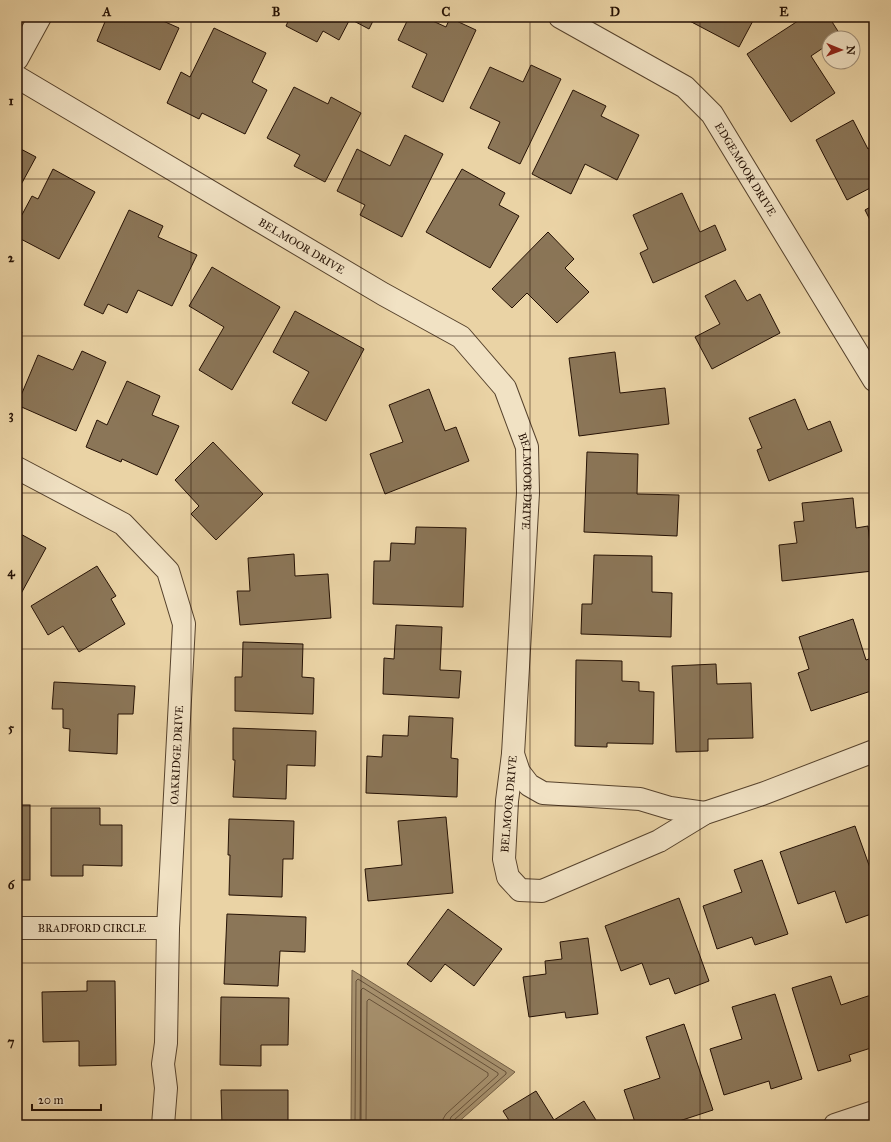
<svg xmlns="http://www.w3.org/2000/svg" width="891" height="1142" font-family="'IM FELL Great Primer',serif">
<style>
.water{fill:#a7916e;stroke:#735e44}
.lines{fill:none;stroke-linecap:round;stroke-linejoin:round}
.shore{stroke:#665139;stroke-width:1}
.building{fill:#8b7658;stroke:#251104}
.minor-casing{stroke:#56422c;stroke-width:24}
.minor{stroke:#f1e2c4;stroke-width:22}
.grid{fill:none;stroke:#251104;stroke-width:1;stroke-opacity:0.55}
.labels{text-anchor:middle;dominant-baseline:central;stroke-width:3.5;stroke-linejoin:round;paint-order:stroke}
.street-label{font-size:11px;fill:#251104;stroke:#f1e2c4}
.neatline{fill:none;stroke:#251104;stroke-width:1.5}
.grid-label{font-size:13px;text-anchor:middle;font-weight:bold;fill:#251104}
</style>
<rect width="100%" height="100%" fill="#ead3a5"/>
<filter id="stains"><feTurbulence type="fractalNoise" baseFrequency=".005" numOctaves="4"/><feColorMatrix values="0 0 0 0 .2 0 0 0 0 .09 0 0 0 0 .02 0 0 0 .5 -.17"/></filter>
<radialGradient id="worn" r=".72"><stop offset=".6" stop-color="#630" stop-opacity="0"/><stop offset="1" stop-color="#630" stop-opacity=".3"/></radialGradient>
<!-- water -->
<polygon class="water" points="352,970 515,1072 455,1125 351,1125"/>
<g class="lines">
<!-- shore -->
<g class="shore">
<polyline points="355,1125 356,981 358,979 506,1072 506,1074 454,1120 453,1125"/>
<polyline points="360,1125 361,990 363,988 498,1073 498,1075 451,1117 448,1125"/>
<polyline points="366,1125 367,1001 369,999 488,1073 488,1076 446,1114 443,1119 442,1125"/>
</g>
</g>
<!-- building -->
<g class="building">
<polygon points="107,17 154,17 179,28 160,70 97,41"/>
<polygon points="290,17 375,17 369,29 350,19 339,40 323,31 317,42 286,26"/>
<polygon points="409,17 424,17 446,27 450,18 476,30 443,102 412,87 427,54 398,40"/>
<polygon points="682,17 755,17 739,47"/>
<polygon points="804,17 829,17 841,36 837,38 829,38 829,44 811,56 835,93 791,122 747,54"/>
<polygon points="214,28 266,53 252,82 267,90 245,134 202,113 199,119 167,103 181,72 190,77"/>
<polygon points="531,65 561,79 520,164 488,148 500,122 470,108 490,67 523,82"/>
<polygon points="294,87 328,104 331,97 361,113 325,182 294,166 300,155 267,138"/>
<polygon points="573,90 606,106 601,116 639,135 617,180 585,164 571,194 532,174"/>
<polygon points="853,120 868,149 874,146 874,186 847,200 816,140"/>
<polygon points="405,135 443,154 402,237 360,215 365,205 337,191 357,149 390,166"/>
<polygon points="17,147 36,157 17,192"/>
<polygon points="53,169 95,192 59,259 17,237 17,224 32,196 38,199"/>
<polygon points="462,169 505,193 499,205 519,216 490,268 426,232"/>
<polygon points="682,193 700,232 715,225 726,250 653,283 640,253 648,249 633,215"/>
<polygon points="874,205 874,228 865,210"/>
<polygon points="129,210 163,226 158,237 197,255 172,306 138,290 127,313 108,304 103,314 84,305"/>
<polygon points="548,232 574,259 565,268 589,292 557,323 527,293 512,308 492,289"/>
<polygon points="212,267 280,307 232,390 199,370 224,327 189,306"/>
<polygon points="735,280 747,301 760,294 780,333 712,369 695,337 720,324 705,296"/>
<polygon points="295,311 364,349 326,421 292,403 309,372 273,352"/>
<polygon points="17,329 22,332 17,340"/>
<polygon points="82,351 106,362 76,431 17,405 38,355 73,370"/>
<polygon points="615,352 620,393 665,388 669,424 579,436 569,358"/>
<polygon points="127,381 160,396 152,415 179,426 157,475 122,459 121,462 86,447 97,420 107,425"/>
<polygon points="429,389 445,431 456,427 469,461 385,494 370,454 403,442 389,405"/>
<polygon points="795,399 808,430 830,421 842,451 769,481 757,450 762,448 749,418"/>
<polygon points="213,442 263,494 216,540 191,514 199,506 175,480"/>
<polygon points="587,452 638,454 637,494 679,495 677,536 584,532"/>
<polygon points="853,498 856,528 868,526 873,571 782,581 779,545 797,543 794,522 804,521 802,503"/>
<polygon points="416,527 466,528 463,607 373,604 374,561 390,561 391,543 415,544"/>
<polygon points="17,532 46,548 17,601"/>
<polygon points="294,554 295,576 328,574 331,618 240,625 237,591 250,591 248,558"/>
<polygon points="594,555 652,556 652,592 672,593 671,637 581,634 582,604 592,604"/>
<polygon points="97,566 116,596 111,599 125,624 79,652 63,626 48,635 31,606"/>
<polygon points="853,619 866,660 874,657 874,690 811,711 798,673 809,669 799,637"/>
<polygon points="396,625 442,627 440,670 461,671 459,698 383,694 384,658 394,659"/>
<polygon points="243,642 303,644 302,677 314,678 313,714 235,711 235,677 242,677"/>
<polygon points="576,660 622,661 622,681 639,682 639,691 654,692 653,744 607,743 607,747 575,746"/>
<polygon points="716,664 717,684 751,683 753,738 708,739 708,751 676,752 672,666"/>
<polygon points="54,682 135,686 133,714 118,714 117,754 69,751 70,729 63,728 63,709 52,709"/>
<polygon points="409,716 453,718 451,758 458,759 457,797 366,793 367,756 382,757 383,735 408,736"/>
<polygon points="233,728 316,731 315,766 287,765 286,799 233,797 235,760 233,760"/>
<rect x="17" y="805" width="13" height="75"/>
<polygon points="51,808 100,808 100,825 122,825 122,866 83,865 83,876 51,876"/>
<polygon points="446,817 453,893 368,901 365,869 402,865 398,821"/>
<polygon points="229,819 294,821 293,859 283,859 282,897 229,895 230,855 228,855"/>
<polygon points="855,826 874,879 874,913 846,923 835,891 798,904 780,852"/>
<polygon points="762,860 788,934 755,945 752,937 717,949 703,906 742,892 734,870"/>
<polygon points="679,898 709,981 675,994 669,978 650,985 642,963 621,971 605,926"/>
<polygon points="448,909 502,949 474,986 445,964 431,982 407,964"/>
<polygon points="227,914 306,917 305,952 280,951 278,986 224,984"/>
<polygon points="588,938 598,1014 566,1018 565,1012 529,1017 523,977 546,974 545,961 562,959 560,942"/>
<polygon points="831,976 841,1005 874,994 874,1047 849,1055 851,1061 818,1071 792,988"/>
<rect x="17" y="979" width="3" height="78"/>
<polygon points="87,981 115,981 116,1065 79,1066 79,1041 43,1042 42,992 87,991"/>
<polygon points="775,994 802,1079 771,1089 769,1081 724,1095 710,1049 742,1039 732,1007"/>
<polygon points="221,997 289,998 288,1045 261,1045 261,1066 220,1065"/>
<polygon points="684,1024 713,1110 667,1125 636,1125 624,1090 660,1078 646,1037"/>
<polygon points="221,1090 288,1090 288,1121 251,1122 251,1125 222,1125"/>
<polygon points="536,1091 554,1120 584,1101 599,1125 512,1125 503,1111"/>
</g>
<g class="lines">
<!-- minor casing -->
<g class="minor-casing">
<g id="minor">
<path id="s1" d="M 560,17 L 685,87 L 712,114 L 874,380"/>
<polyline points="17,59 40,17"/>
<path id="s2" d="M 17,77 L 383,294 L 461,337 L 505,388 L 527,447 L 528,493 L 513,754 L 507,801 L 504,859 L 508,877 L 520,890 L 542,891 L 659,841 L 705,813 L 762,794 L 874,751"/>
<polyline points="17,468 123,524 168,571 184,624 168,928 166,1043 163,1064 166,1088 163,1125"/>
<polyline points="513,754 519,772 529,785 543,793 640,799 670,808 705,813"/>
<path id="s3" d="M 17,928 L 168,928"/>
<polyline points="835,1125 874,1112"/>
</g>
</g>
<!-- minor -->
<use href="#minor" class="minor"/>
</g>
<!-- grid -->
<path class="grid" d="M 191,17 L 191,1125M 361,17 L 361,1125M 530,17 L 530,1125M 700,17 L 700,1125M 17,179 L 874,179M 17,336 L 874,336M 17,493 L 874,493M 17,649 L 874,649M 17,806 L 874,806M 17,963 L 874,963"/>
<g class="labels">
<!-- street labels -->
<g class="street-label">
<text stroke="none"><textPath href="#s1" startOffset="246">EDGEMOOR DRIVE</textPath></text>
<text stroke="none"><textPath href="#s2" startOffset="331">BELMOOR DRIVE</textPath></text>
<text stroke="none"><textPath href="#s2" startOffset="679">BELMOOR DRIVE</textPath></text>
<text transform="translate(177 755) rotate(-87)">OAKRIDGE DRIVE</text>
<text transform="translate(509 804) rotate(-85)">BELMOOR DRIVE</text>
<text stroke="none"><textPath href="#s3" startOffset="75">BRADFORD CIRCLE</textPath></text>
</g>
</g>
<!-- margin -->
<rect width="891" height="1142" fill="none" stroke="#ead3a5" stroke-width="44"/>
<!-- north arrow -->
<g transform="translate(841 50) rotate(91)"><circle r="19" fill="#f1e2c4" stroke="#9f8e77"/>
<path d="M0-3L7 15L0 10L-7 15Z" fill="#8f2418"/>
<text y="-6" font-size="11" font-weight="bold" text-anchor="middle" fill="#251104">N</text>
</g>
<!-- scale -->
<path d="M32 1104v6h69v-6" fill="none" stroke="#251104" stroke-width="2"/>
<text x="38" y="1104" font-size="12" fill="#251104" stroke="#f1e2c4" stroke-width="3" paint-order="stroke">20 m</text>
<rect x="22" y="22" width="847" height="1098" class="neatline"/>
<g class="grid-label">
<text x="107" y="16">A</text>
<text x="276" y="16">B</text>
<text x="446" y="16">C</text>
<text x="615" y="16">D</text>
<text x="784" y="16">E</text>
<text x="11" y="105">1</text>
<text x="11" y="262">2</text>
<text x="11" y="419">3</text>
<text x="11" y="576">4</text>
<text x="11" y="732">5</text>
<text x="11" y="889">6</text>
<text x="11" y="1046">7</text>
</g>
<rect width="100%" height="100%" filter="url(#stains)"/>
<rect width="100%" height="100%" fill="url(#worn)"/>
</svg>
